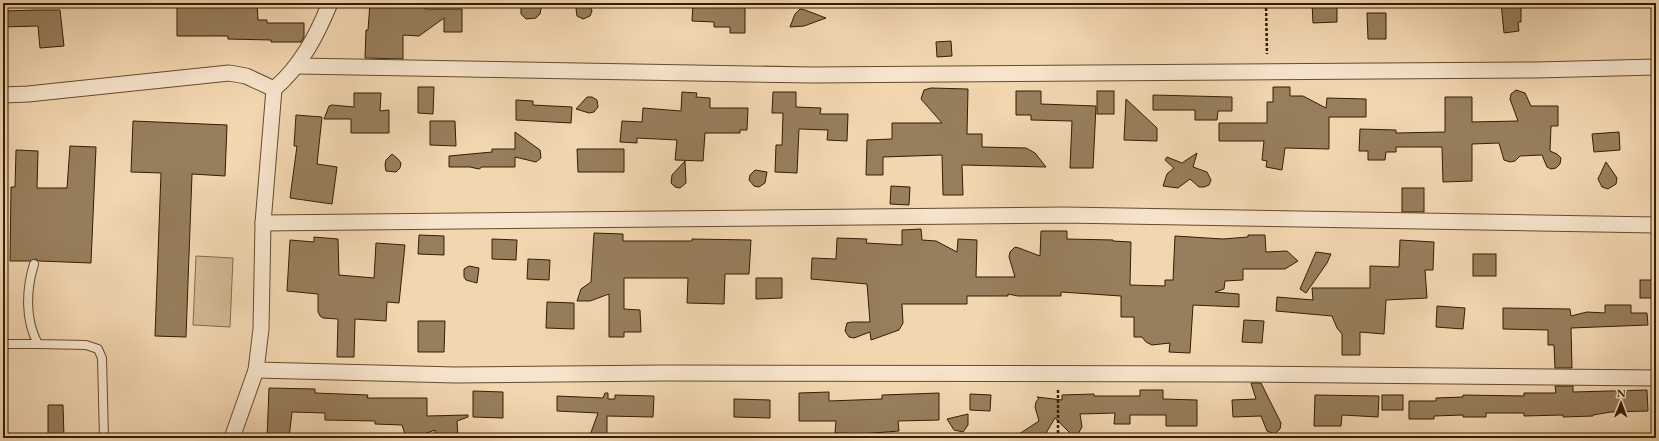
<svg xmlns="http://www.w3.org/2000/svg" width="1659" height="441" font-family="'EB Garamond',serif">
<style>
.green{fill:#d2b792;stroke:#836a49}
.building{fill:#977e5c;stroke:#341e00}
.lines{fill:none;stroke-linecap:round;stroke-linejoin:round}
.lane-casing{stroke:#644c2c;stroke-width:10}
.street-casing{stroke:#644c2c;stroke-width:17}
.path{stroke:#341e00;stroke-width:2.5;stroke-dasharray:3 2;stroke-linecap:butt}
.lane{stroke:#f7e4cc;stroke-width:8}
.street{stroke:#f7e4cc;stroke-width:15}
</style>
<rect width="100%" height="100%" fill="#f2d6b0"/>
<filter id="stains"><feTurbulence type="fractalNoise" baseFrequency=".005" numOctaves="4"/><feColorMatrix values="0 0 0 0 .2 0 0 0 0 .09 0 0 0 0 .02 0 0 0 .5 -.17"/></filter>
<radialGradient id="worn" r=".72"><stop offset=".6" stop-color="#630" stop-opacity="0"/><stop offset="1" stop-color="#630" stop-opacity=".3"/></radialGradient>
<!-- green -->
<polygon class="green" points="196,256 233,258 230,327 193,325"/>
<!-- building -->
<g class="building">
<polygon points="209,3 257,3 258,20 267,20 267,23 304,23 304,37 301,42 271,42 271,40 228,39 228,36 177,36 177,4 209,5"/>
<polygon points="370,3 425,3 425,9 462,9 462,32 444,32 444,18 419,36 403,35 403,59 365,58 366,30 368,30"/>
<polygon points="521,3 542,3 540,14 536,18 526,19 521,14"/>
<polygon points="578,3 589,3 592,11 590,16 583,19 577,16 576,9"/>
<polygon points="693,3 745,3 745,33 730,33 730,27 714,27 714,22 692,21"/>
<polygon points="1312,3 1337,3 1337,22 1313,23"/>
<polygon points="1501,3 1521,3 1521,22 1518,22 1519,31 1504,33"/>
<polygon points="800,9 805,10 826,18 804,26 790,27 795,14"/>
<polygon points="37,10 60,10 64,46 40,48 38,26 3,27 3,11"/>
<polygon points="1367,13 1386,13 1386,39 1368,39"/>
<polygon points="951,41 952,56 937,57 936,42"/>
<polygon points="418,87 434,87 433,114 418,113"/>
<polygon points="1273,87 1290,87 1290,96 1303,96 1326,108 1327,98 1366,99 1366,117 1329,117 1329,149 1285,148 1282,170 1266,167 1267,161 1262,160 1264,141 1219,141 1219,123 1267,123 1267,102 1273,102"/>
<polygon points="931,88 968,89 967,134 982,134 982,147 1026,148 1035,153 1046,167 962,165 963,195 943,195 942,155 883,157 883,175 866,175 867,140 892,139 892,123 942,123 921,99 924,90"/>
<polygon points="1516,90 1525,93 1531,106 1558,106 1558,126 1551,126 1550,151 1557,154 1561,158 1560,164 1556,168 1551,169 1547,167 1542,155 1520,156 1515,161 1510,162 1504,160 1499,143 1472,144 1472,181 1443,182 1442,147 1396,147 1396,152 1386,152 1385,160 1368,160 1368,151 1359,151 1360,129 1396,130 1396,133 1445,132 1445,97 1472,97 1472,122 1518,121 1510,99 1511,94"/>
<polygon points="1016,91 1041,91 1041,104 1096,106 1093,168 1070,168 1072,121 1031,120 1031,115 1016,115"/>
<rect x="1097" y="91" width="17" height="23"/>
<polygon points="682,92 697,93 696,97 710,98 710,108 748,108 747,130 740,130 740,133 705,133 703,161 675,160 677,140 637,138 637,143 620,142 622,121 642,122 643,108 681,111"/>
<polygon points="773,92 796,92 796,107 821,108 820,114 848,114 847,141 827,140 828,130 799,129 797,173 775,172 776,145 782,145 783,113 772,113"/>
<polygon points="354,93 381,93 380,111 389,110 389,133 351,133 351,119 324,119 329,106 332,105 354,107"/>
<polygon points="1153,95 1232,97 1232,111 1218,111 1217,120 1195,120 1195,110 1153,110"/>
<polygon points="587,97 592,97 597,100 598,107 594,112 589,113 576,109"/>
<polygon points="1126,99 1157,128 1157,141 1124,140"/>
<polygon points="516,100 533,101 533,105 572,107 571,123 516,120"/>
<polygon points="296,115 322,117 317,164 337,167 332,204 290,198 297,146 294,146"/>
<polygon points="133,121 227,125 225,176 192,174 186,337 155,336 161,173 131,172"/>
<polygon points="430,121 455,121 456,146 430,145"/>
<polygon points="515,132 540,150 541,158 536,162 515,157 515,167 482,167 479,169 470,167 449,167 449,156 492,152 492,149 515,149"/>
<polygon points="1619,132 1620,150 1594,152 1592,134"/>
<polygon points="70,146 96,147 91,263 39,261 35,259 30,261 10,261 11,187 15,187 16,150 38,151 37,188 67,188"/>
<polygon points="577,149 624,149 624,172 578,172"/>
<polygon points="1197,153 1193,167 1207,172 1211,180 1209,185 1204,187 1199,187 1190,179 1178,188 1163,186 1167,174 1174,168 1165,160 1167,157 1182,163"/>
<polygon points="392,154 398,159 401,163 400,168 396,172 386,171 385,165 386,160"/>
<polygon points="685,161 686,183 680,188 675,187 671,183 672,175"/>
<polygon points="1606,162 1617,178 1616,184 1608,189 1602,187 1598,179"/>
<polygon points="755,170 767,172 765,183 759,187 754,186 749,180 750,175"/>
<polygon points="891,186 910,187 909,205 890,204"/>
<rect x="1402" y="188" width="22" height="24"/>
<polygon points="921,229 922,240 936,241 957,252 958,239 977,240 976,277 1015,277 1009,257 1010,252 1015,247 1019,248 1040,256 1041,231 1067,231 1067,239 1113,240 1113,241 1131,242 1130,285 1165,286 1165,280 1173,280 1175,236 1223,239 1248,237 1248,235 1265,235 1266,252 1287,251 1298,261 1285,269 1243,269 1243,280 1225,281 1224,289 1215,292 1239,294 1239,307 1193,305 1190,353 1169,352 1170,343 1152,345 1146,342 1142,337 1134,337 1134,317 1121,317 1121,296 1061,292 1061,296 1018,296 1008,294 1008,296 967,296 967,304 902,304 903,323 899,330 871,340 870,332 854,338 849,337 845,331 847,323 852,322 870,322 867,284 811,279 812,258 836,259 837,238 867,239 866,243 902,245 902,230"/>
<polygon points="594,233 623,234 623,241 692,241 692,239 751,240 749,274 725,274 724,304 687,303 688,278 624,278 624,309 640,310 641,332 624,332 624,337 609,337 609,294 590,301 577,301 581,289 591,282"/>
<polygon points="419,235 444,236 444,255 418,254"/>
<polygon points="314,237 338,239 339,275 374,278 376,243 405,245 399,303 387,302 386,321 355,319 354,357 337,357 338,319 323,318 320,316 318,312 318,294 287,291 290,240 314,242"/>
<polygon points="492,239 517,240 516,260 492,259"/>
<polygon points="1400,240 1434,242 1433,270 1425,270 1427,298 1386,300 1384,334 1360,332 1360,355 1342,355 1342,334 1337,328 1332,316 1276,311 1277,297 1313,300 1312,288 1370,288 1370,266 1399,267"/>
<polygon points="1316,252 1331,254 1327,263 1306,293 1300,289"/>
<rect x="1473" y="254" width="23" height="22"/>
<polygon points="528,259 550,260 549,280 527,279"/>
<polygon points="469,266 479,268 477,283 466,280 464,277 464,269"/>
<polygon points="756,278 782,278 782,298 756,299"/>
<rect x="1640" y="280" width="16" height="18"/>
<polygon points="547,302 574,303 574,329 546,328"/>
<polygon points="1605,305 1631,305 1631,313 1647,313 1648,325 1571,328 1572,368 1555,368 1554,345 1548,345 1548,330 1503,329 1503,308 1570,309 1571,316 1587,312 1605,313"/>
<polygon points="1437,306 1465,308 1463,329 1436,327"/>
<polygon points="1244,320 1264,321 1262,343 1242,342"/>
<polygon points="418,321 445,321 444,352 418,352"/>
<polygon points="1251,383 1261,383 1281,423 1280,429 1275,434 1267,431 1261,416 1233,417 1232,400 1256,399"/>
<polygon points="1555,386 1573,386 1573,392 1647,390 1648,411 1611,412 1593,415 1593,416 1563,417 1563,415 1524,416 1524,413 1486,413 1486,417 1463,417 1463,415 1434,416 1434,419 1409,419 1409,401 1436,401 1436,398 1463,397 1463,395 1524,396 1524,393 1556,393"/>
<polygon points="269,388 315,389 315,393 368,395 367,398 427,398 427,416 468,415 468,417 457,421 458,438 435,438 435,430 414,438 409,438 405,434 402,425 375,424 375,421 325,420 325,413 292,412 289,438 267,438"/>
<polygon points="1140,390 1163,390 1163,399 1197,400 1197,426 1166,426 1166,415 1130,415 1130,424 1114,424 1115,413 1080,414 1082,427 1078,434 1073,436 1055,418 1043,438 1013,438 1039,421 1035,407 1036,402 1039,398 1037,397 1062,400 1062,395 1094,394 1094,396 1140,396"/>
<polygon points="473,391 503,392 503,418 473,417"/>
<polygon points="829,392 829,401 882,399 882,395 939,393 939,420 898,421 899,431 861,434 835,433 836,421 799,421 799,393"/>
<polygon points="605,393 608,393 608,399 615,399 615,395 654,396 653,417 607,416 607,438 589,438 598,413 557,411 557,396 603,398"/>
<polygon points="970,394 991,395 990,411 970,410"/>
<polygon points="1315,395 1379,396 1378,417 1342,415 1341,426 1314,426"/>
<rect x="1382" y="395" width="21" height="15"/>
<polygon points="734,399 770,400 770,418 734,417"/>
<polygon points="48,405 63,405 64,438 48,438"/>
<polygon points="968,414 968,425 963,432 954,430 947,419"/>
</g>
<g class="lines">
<!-- lane casing -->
<g class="lane-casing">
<g id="lane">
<path d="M 34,264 C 26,290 25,320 38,344 L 86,345 L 98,349 L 102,358 L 104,438"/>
<polyline points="3,344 38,344"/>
</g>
</g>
<!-- street casing -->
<g class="street-casing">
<g id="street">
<polyline points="297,66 812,75 1536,70 1656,67"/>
<polyline points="3,95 28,94 229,73 246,76 274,89"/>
<polyline points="263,223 1064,215 1656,225"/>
<polyline points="256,370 455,375 665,373 1242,374 1656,378"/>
<path d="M 232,438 L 256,370 L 261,329 L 263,223 L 274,89 C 301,66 317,35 330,3"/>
</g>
</g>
<!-- path -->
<g class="path">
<polyline points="1266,3 1267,54"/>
<polyline points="1058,390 1058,438"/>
</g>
<!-- lane -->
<use href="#lane" class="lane"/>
<!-- street -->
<use href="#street" class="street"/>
</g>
<!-- margin -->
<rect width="1659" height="441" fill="none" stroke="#f2d6b0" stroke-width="16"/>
<rect x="4" y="4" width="1651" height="433" fill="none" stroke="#341e00" stroke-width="2"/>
<rect x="8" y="8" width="1643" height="425" fill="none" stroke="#341e00"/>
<!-- north arrow -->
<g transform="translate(1621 403) rotate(1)" stroke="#f7e4cc" stroke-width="3" paint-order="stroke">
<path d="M0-3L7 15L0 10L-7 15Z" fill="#341e00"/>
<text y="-6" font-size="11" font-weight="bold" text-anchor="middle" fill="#341e00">N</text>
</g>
<rect width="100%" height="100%" filter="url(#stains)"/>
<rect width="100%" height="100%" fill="url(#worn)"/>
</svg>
